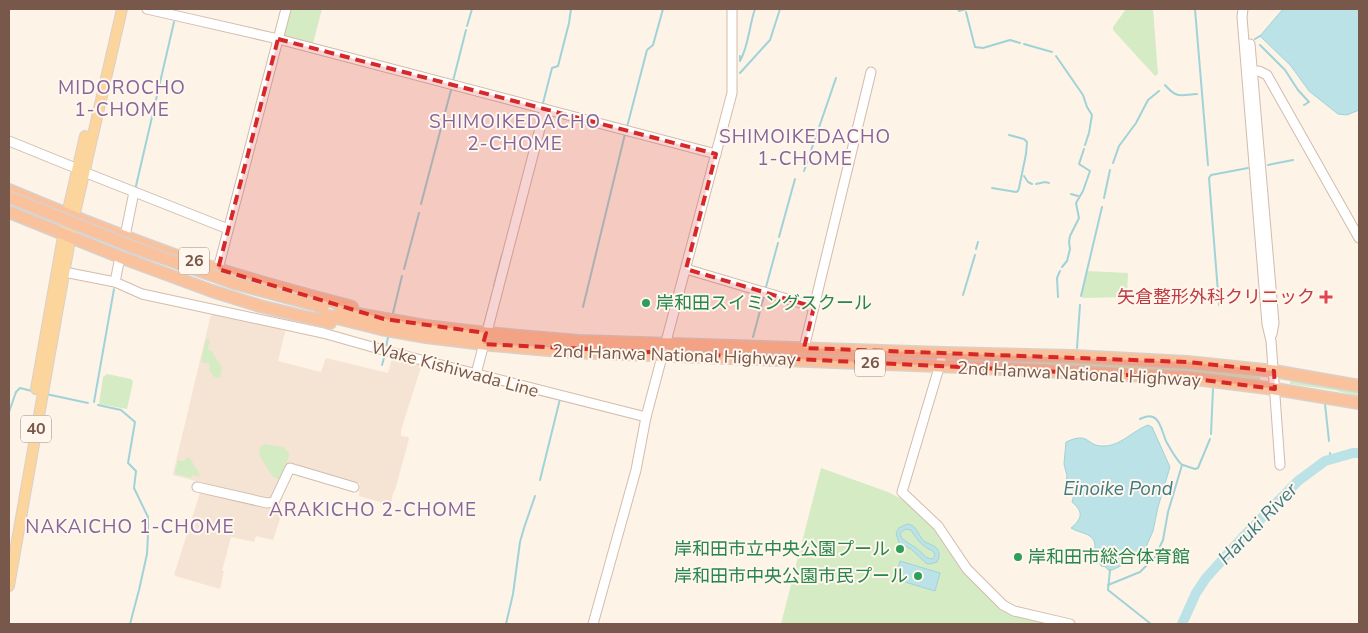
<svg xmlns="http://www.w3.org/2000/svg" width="1368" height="633" font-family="'Nunito Sans','Noto Sans JP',sans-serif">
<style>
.residential{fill:#f5e4d4}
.green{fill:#d5ebc4}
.water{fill:#bae2e7;stroke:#a0d3d9;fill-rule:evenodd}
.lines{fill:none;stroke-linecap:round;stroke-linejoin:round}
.stream{stroke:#a0d3d9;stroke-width:2}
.river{stroke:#bae2e7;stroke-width:10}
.tertiary-casing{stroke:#d1bcae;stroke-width:11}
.secondary-casing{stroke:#d4bcac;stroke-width:11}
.primary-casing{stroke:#d9d0cc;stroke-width:12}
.trunk-casing{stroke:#d9d0cc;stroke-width:14}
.tertiary{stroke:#fff;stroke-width:9}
.secondary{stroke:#fff;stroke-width:9}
.primary{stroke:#fcd59d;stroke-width:10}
.trunk{stroke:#fac29c;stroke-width:11}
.trunk-bridge-casing{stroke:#d9d0cc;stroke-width:14;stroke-linecap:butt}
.trunk-bridge{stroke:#fac29c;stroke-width:11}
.marked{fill:#d62828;fill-opacity:0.2;stroke:#d62828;stroke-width:4;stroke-dasharray:10 6;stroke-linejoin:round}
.health-dot{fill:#e0444e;stroke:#fff7ed;stroke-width:2}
.leisure-dot{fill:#2e9e5b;stroke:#fff7ed;stroke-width:2}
.labels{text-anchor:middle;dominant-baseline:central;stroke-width:4;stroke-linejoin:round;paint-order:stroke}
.shield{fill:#fff7ed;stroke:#a0887b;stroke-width:1}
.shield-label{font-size:16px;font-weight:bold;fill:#77584a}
.health-label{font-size:18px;fill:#be3a42;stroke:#fff7ed;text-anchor:end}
.leisure-label{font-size:18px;fill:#27864d;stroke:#fff7ed;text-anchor:start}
.street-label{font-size:18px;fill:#77584a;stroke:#fff7ed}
.neighbourhood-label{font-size:19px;letter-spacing:1px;fill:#86659a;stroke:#fff7ed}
.water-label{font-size:19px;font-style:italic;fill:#3f7b83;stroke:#fff7ed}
</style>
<rect width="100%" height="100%" fill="#fdf3e6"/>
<!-- residential -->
<polygon class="residential" points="214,312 286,328 278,361 321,372 325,360 326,358 388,373 392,359 395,357 422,364 401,430 401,436 408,437 409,439 395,490 393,493 391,505 359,496 360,483 349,482 287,465 268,508 281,511 282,513 273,540 256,536 254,542 231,537 222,571 224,571 220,589 179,577 174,575 203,483 173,475 173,474 210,318"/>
<!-- green -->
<g class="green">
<polygon points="291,9 322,9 312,47 283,37"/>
<polygon points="1126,9 1153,9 1158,74 1155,76 1113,30 1113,27"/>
<polygon points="1087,271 1128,273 1127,295 1124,297 1083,298 1081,295"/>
<polygon points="206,339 210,340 208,350 212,351 222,368 220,378 214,377 209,370 210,364 201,362"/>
<polygon points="1057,359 1182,366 1260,377 1260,382 1000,362 1000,360"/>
<polygon points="107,374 131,379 133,382 127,409 99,404 103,377"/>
<polygon points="1290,379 1359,390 1359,397 1334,390 1290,384"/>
<polygon points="265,444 283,447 290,454 280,478 278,479 273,477 259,455 260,447"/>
<polygon points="186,458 190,458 201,477 192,475 191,478 176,474 175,473 178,460 184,461"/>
<polygon points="821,468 888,492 907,502 935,528 960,568 999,609 1009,614 1053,624 781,624"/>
</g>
<!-- water -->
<g class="water">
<polygon points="1283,9 1359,9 1359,110 1347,115 1338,114 1309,91 1291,66 1260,36"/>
<path d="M 1148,425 L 1152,427 L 1170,467 L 1158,507 L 1153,531 L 1146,547 L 1143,551 L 1127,563 L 1112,570 L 1108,570 L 1106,567 L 1101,566 C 1099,563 1096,559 1095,555 C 1094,545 1098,540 1086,534 C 1081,532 1076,531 1071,528 C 1082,519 1084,512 1072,502 C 1075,493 1074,487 1066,481 L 1067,476 L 1064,464 L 1066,442 C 1090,431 1086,446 1102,446 C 1120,447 1132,431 1148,425 Z"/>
<path d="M 907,524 C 917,525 917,534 924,541 C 928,544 935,545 938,550 C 940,554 939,558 937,562 L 930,564 L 927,564 L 911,549 L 899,543 L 896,533 L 899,528 ZM 906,529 L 911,530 C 917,540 922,546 933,551 L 935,555 L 933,559 C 925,559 922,552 916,548 C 910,543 891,536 906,529 Z"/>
<polygon points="900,561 940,573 935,591 895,579"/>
</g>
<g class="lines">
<!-- stream -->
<g class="stream">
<polyline points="958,9 959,11 966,9"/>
<polyline points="1195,9 1208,165"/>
<polyline points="966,12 975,47 983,48 1010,40 1020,43"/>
<polyline points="467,26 472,9"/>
<polyline points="1255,39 1260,36"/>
<polyline points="1024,44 1052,52"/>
<polyline points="1260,45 1285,70 1298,90 1309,102 1304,105"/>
<path d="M 740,56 L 740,61 C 749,45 749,26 755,9"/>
<polyline points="1056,56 1083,95 1087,107 1092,115 1089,133 1085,145"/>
<polyline points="740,73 770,40 780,9"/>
<polyline points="453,81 466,30"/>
<path d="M 1165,85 C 1177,99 1180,95 1197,94"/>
<polyline points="543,103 552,68 558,66 569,23 571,9"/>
<polyline points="627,127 647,50 653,45 663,9"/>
<polyline points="1113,163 1119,146 1136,123 1148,100 1159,91"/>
<polyline points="1268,165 1293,160"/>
<polyline points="804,171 836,78"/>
<polyline points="1024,176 1028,182 1032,184"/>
<polyline points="1036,184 1045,182 1049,183"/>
<polyline points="136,186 174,22"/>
<polyline points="992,188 1016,192 1018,191 1019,188 1026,154 1027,142 1024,139 1009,135"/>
<polyline points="1071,194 1078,196"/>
<polyline points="1104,198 1110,170"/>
<polyline points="421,204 451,90"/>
<polyline points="779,237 795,179"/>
<polyline points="976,249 978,242"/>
<polyline points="1062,267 1067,261 1070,249 1069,242 1070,236 1079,218 1076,203 1083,191 1090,171 1079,164 1084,149"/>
<polyline points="404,269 419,213"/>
<polyline points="494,286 502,255"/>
<polyline points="766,287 778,243"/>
<polyline points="963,295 975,255"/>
<polyline points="1081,296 1102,207"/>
<polyline points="1058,297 1057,278 1060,271"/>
<polyline points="1219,305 1209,178 1211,175 1248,168"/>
<polyline points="583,307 625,134"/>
<polyline points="393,313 402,276"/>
<polyline points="484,325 493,292"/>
<polyline points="753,337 764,296"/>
<polyline points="386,347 388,337"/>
<polyline points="1077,348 1080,305"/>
<polyline points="382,365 385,354"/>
<polyline points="46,394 88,403"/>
<polyline points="94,402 114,289"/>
<polyline points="1325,404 1329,441"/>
<polyline points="98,405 121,410 135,422 128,463 136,471 134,488 148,517 148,535 147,554 139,590 130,624"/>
<polyline points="9,412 16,392 20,388 32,391"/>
<polyline points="1211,434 1213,389"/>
<polyline points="1330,453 1331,460"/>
<polyline points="1183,465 1195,469 1198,468 1210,439"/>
<polyline points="540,480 560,399"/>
<polyline points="1110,570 1108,590 1151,624"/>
<path d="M 1108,585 L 1140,572 L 1155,557 L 1163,540 L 1168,512 L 1182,465 C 1175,458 1171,450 1166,441 C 1161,429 1159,409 1140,419"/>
<polyline points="506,624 513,594 520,542 524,528 535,496"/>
</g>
<!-- river -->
<polyline class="river" points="1182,624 1196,593 1206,578 1242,538 1298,481 1325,461 1353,453 1359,453"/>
<!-- tertiary casing -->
<g class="tertiary-casing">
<g id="tertiary">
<polyline points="147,9 278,39 716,154"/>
<polyline points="1243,9 1242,17 1267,324 1271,341 1280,465"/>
<polyline points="1250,44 1274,323 1272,334"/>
<polyline points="1247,72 1259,71 1267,75 1359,238"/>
<polyline points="9,141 78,169"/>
<polyline points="84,172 228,229"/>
<polyline points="125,236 134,192"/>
<polyline points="218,269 286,9"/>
<polyline points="686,269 814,307"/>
<polyline points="115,282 120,257"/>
<polyline points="804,348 871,72"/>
<polyline points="941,361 902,492 938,526 967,569 1003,605 1014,611 1070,624"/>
<polyline points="476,374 545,109"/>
<polyline points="197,487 267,503 274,502 290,468 354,487"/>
</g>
</g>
<!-- secondary casing -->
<g class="secondary-casing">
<g id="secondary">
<polyline points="59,271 115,282 142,294 323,333 390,352 646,417"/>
<polyline points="593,624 636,470 646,417 732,93 732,9"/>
</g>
</g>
<!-- primary casing -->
<g class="primary-casing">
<g id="primary">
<polyline points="36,389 67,214 85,136"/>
<polyline points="9,586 74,217 122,9"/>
</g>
</g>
<!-- trunk casing -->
<g class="trunk-casing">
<g id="trunk">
<path d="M 9,190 C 66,214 124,237 183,258 C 239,277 296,292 352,307"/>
<polyline points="9,212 120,257 212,291 260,306 330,323"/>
<polyline points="340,311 425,326 486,333 578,341 943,353 1074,356 1187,362 1274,371 1359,386"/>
<polyline points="321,314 381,329 426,337 492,345 572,352 940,366 1188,378 1275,389 1359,403"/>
</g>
</g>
<!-- tertiary -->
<use href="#tertiary" class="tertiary"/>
<!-- secondary -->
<use href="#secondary" class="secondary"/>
<!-- primary -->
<use href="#primary" class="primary"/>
<!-- trunk -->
<use href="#trunk" class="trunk"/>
<!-- trunk-bridge casing -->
<g class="trunk-bridge-casing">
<polyline id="trunk-bridge" points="9,197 133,247 234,283 323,307"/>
</g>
<!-- trunk-bridge -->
<use href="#trunk-bridge" class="trunk-bridge"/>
</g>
<!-- marked area -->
<path class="marked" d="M 278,39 L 716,154 L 686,269 L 814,307 L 804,348 L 1187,362 L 1274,371 L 1275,389 L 1188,378 L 483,344 L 486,333 L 384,319 L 218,269 Z"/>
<!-- markers -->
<path class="health-dot" d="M1323.5 289.5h5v5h5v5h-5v5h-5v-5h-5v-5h5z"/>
<g class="leisure-dot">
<circle cx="646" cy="303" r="5"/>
<circle cx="900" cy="549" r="5"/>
<circle cx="1018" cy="557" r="5"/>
<circle cx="918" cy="576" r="5"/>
</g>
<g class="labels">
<!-- shield labels -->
<g class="shield">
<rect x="179" y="247.5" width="30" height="27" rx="4"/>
<rect x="855" y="349.5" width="30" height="27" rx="4"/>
<rect x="21" y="415.5" width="30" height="27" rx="4"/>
</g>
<g class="shield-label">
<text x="194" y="261">26</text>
<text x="870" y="363">26</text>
<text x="36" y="429">40</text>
</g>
<!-- health labels -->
<g class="health-label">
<text x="1315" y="297">矢倉整形外科クリニック</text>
</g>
<!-- leisure labels -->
<g class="leisure-label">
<text x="656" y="303">岸和田スイミングスクール</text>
<text x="890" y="549" text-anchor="end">岸和田市立中央公園プール</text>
<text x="1028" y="557">岸和田市総合体育館</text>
<text x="908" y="576" text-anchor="end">岸和田市中央公園市民プール</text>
</g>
<!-- street labels -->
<g class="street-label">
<text transform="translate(674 355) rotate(2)">2nd Hanwa National Highway</text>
<text transform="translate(455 369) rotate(15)">Wake Kishiwada Line</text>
<text transform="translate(1079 374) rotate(3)">2nd Hanwa National Highway</text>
</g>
<!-- neighbourhood labels -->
<g class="neighbourhood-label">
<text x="122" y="88">MIDOROCHO<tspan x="122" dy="22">1-CHOME</tspan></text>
<text x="515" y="122">SHIMOIKEDACHO<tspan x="515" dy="22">2-CHOME</tspan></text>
<text x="805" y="137">SHIMOIKEDACHO<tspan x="805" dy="22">1-CHOME</tspan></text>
<text x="373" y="510">ARAKICHO 2-CHOME</text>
<text x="130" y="527">NAKAICHO 1-CHOME</text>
</g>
<!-- water labels -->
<g class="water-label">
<text x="1118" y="489">Einoike Pond</text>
<text transform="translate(1258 524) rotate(-46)">Haruki River</text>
</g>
</g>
<!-- border -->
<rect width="1368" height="633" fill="none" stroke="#77584a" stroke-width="20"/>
</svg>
